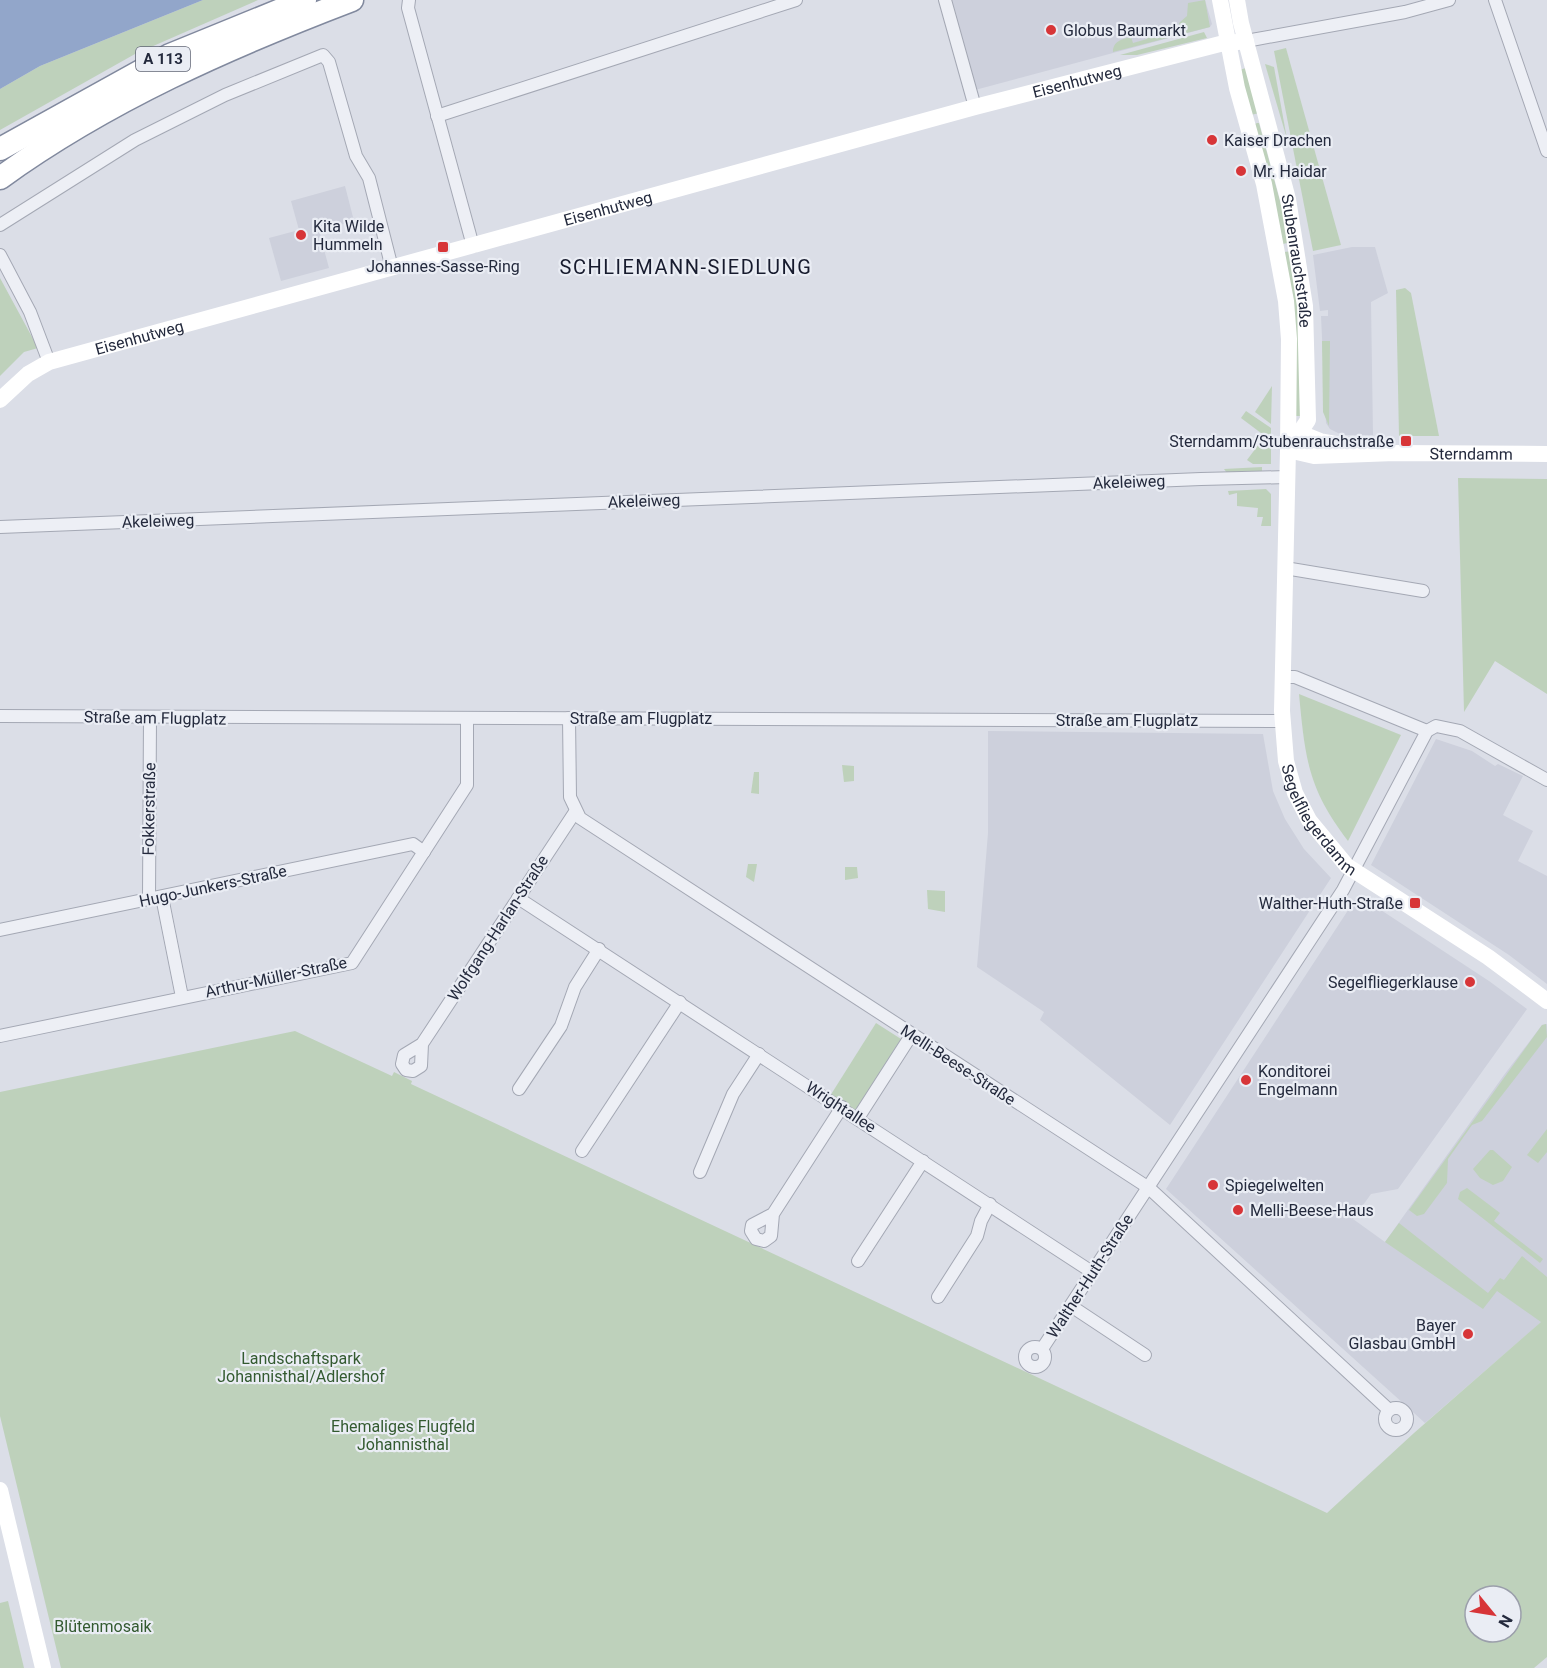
<svg xmlns="http://www.w3.org/2000/svg" width="1547" height="1668" font-family="Roboto,sans-serif">
<style>
.built{fill:#cdd0dc}
.green{fill:#bed1bb;fill-rule:evenodd}
.water{fill:#92a6ca}
.lines{fill:none;stroke-linecap:round;stroke-linejoin:round}
.street-casing{stroke:#a4a8b4;stroke-width:14}
.highway-casing{stroke:#81899e;stroke-width:25}
.street{stroke:#edeff5;stroke-width:12}
.secondary{stroke:#fff;stroke-width:16}
.highway{stroke:#fff;stroke-width:22}
.poi-dot{fill:#d73538;stroke:#eaedf4;stroke-width:2}
.labels{text-anchor:middle;dominant-baseline:central;stroke-width:4.5;stroke-linejoin:round;paint-order:stroke}
.shield{fill:#eaedf4;stroke:#5f6474;stroke-width:1.5}
.shield-label{font-size:15px;font-weight:bold;fill:#242a3d}
.poi-label{font-size:16px;fill:#242a3d;stroke:#eaedf4;text-anchor:start}
.street-label{font-size:16px;fill:#242a3d;stroke:#eaedf4}
.park-label{font-size:16px;fill:#335a30;stroke:#eaedf4}
.quarter-label{font-size:20px;letter-spacing:1.5px;fill:#171b2e;stroke:#eaedf4}
</style>
<rect width="100%" height="100%" fill="#dbdee7"/>
<!-- built -->
<g class="built">
<polygon points="950,0 1205,0 1212,24 1210,27 975,90"/>
<polygon points="345,186 354,221 319,231 329,268 281,281 269,238 299,230 291,201"/>
<polygon points="1352,247 1375,247 1388,293 1371,302 1373,435 1342,435 1330,429 1326,423 1321,316 1328,316 1328,310 1320,311 1313,255"/>
<polygon points="988,731 1263,734 1273,791 1285,819 1304,849 1331,878 1170,1125 1040,1020 1044,1012 977,967 988,833"/>
<polygon points="1436,739 1472,751 1495,766 1498,764 1523,776 1503,815 1533,831 1518,861 1547,876 1547,984 1509,955 1371,865"/>
<polygon points="1358,895 1489,981 1527,1009 1398,1189 1371,1194 1353,1219 1385,1242 1504,1075 1542,1025 1547,1024 1547,1317 1425,1423 1166,1189"/>
</g>
<!-- green -->
<g class="green">
<polygon points="203,0 258,0 135,54 0,130 0,89 40,66"/>
<path d="M 1205,0 L 1210,27 L 1113,52 C 1113,41 1122,39 1131,37 L 1133,43 L 1147,39 L 1146,34 L 1157,31 L 1158,36 L 1180,30 L 1179,23 L 1187,16 L 1188,3 Z"/>
<polygon points="1204,32 1207,38 1137,55 1120,55"/>
<polygon points="1286,48 1341,245 1313,251 1274,51"/>
<polygon points="1265,64 1274,67 1287,139"/>
<polygon points="1246,68 1259,113 1251,115 1239,70"/>
<polygon points="1257,123 1259,123 1291,242 1283,244 1255,124"/>
<polygon points="1293,251 1297,282 1303,416 1295,416 1284,252"/>
<polygon points="0,278 38,348 24,352 0,376"/>
<polygon points="1405,288 1411,293 1439,436 1399,436 1396,290"/>
<polygon points="1322,341 1330,341 1329,426 1323,412"/>
<polygon points="1272,386 1271,424 1255,412"/>
<polygon points="1246,411 1271,428 1271,464 1253,464 1247,460 1265,436 1241,418"/>
<polygon points="1262,467 1262,471 1227,473 1224,469"/>
<polygon points="1458,478 1547,479 1547,694 1495,661 1464,712"/>
<polygon points="1266,489 1271,494 1271,526 1261,526 1263,517 1257,517 1258,508 1237,506 1237,493 1229,495 1228,491"/>
<path d="M 1299,694 L 1401,735 L 1348,841 C 1308,789 1305,758 1299,694 Z"/>
<polygon points="842,765 854,766 854,781 844,782"/>
<polygon points="754,772 759,772 759,794 751,793"/>
<polygon points="748,864 757,864 754,882 746,877"/>
<polygon points="845,867 857,867 858,878 845,880"/>
<polygon points="927,890 945,891 945,912 928,909"/>
<polygon points="876,1023 901,1039 855,1111 830,1096"/>
<polygon points="1546,1024 1547,1037 1482,1121 1472,1125 1448,1159 1447,1183 1424,1214 1417,1216 1409,1210 1542,1025"/>
<path d="M 295,1031 L 392,1076 L 394,1072 L 412,1081 L 411,1084 L 1327,1513 L 1414,1433 L 1541,1322 L 1497,1291 L 1483,1309 L 1385,1242 L 1399,1223 L 1488,1293 L 1500,1278 L 1504,1280 L 1522,1256 L 1547,1277 L 1547,1657 L 1534,1668 L 61,1668 L 0,1416 L 0,1092 ZM 1475,1596 L 1511,1596 L 1511,1632 L 1475,1632 Z"/>
<polygon points="1547,1129 1547,1152 1538,1163 1527,1155"/>
<polygon points="1490,1150 1493,1150 1512,1167 1503,1181 1493,1185 1480,1178 1473,1169"/>
<polygon points="1467,1188 1500,1213 1494,1221 1543,1259 1540,1263 1458,1199 1460,1192"/>
<polygon points="8,1601 24,1668 0,1668 0,1603"/>
</g>
<!-- water -->
<polygon class="water" points="0,0 203,0 40,66 0,89"/>
<g class="lines">
<!-- street casing -->
<g class="street-casing">
<g id="street">
<polyline points="409,0 408,8 473,246"/>
<polyline points="945,0 975,107"/>
<polyline points="1495,0 1547,151"/>
<polyline points="1246,41 1405,12 1449,0"/>
<polyline points="437,116 796,0"/>
<polyline points="0,225 135,140 225,95 323,55 329,62 356,156 369,178 392,268"/>
<polyline points="0,255 30,312 49,362"/>
<polyline points="0,527 1201,479 1287,477"/>
<polyline points="1285,568 1423,591"/>
<polyline points="1282,677 1295,677 1427,731"/>
<path d="M 0,716 C 428,721 855,716 1283,721"/>
<polyline points="569,718 570,797 580,818 1149,1188 1389,1410"/>
<polyline points="162,897 182,997"/>
<polyline points="518,898 1092,1272"/>
<polyline points="149,899 150,718"/>
<polyline points="0,930 413,844 424,852"/>
<polyline points="0,1036 352,963 467,785 467,719"/>
<polyline points="422,1044 404,1055 402,1064 406,1070 413,1071 421,1066 422,1044 575,812"/>
<polyline points="519,1089 561,1026 575,987 599,949"/>
<polyline points="858,1118 912,1034"/>
<polyline points="582,1151 680,1002"/>
<polyline points="700,1172 733,1094 759,1054"/>
<polyline points="773,1214 752,1225 751,1231 756,1239 764,1241 771,1236 773,1214 842,1107"/>
<polyline points="858,1261 923,1161"/>
<polyline points="938,1297 977,1236 981,1221 990,1204"/>
<polyline points="1071,1306 1145,1355"/>
<circle cx="1035" cy="1357" r="10"/>
<polyline points="1042,1349 1343,890 1427,731 1436,726 1460,731 1547,780"/>
<circle cx="1396" cy="1419" r="11"/>
</g>
</g>
<!-- highway casing -->
<g class="highway-casing">
<g id="highway">
<polyline points="0,149 170,55 305,0"/>
<path d="M 0,178 C 108,100 229,47 352,0"/>
</g>
</g>
<!-- street -->
<use href="#street" class="street"/>
<!-- secondary -->
<g class="secondary">
<path id="s1" d="M 1220,0 L 1237,88 L 1264,184 L 1286,301 L 1289,339 L 1288,450 L 1282,711 L 1286,761 L 1295,793 L 1309,820 L 1347,866 L 1488,957 L 1547,1001"/>
<path id="s2" d="M 1237,0 L 1241,23 L 1288,199 L 1305,306 L 1308,420 L 1288,450"/>
<path id="s3" d="M 0,400 L 28,374 L 49,362 L 975,107 L 1220,44 L 1246,41"/>
<polyline points="1300,433 1320,441 1353,447"/>
<path id="s4" d="M 1288,450 L 1314,456 L 1395,453 L 1547,454"/>
<polyline points="0,1490 43,1668"/>
</g>
<!-- highway -->
<use href="#highway" class="highway"/>
</g>
<!-- markers -->
<g class="poi-dot">
<circle cx="1051" cy="30" r="6"/>
<circle cx="1212" cy="140" r="6"/>
<circle cx="1241" cy="171" r="6"/>
<circle cx="301" cy="235" r="6"/>
<rect x="437" y="241" width="12" height="12" rx="3"/>
<rect x="1400" y="435" width="12" height="12" rx="3"/>
<rect x="1409" y="897" width="12" height="12" rx="3"/>
<circle cx="1470" cy="982" r="6"/>
<circle cx="1246" cy="1080" r="6"/>
<circle cx="1213" cy="1185" r="6"/>
<circle cx="1238" cy="1210" r="6"/>
<circle cx="1468" cy="1334" r="6"/>
</g>
<g class="labels">
<!-- shield labels -->
<rect class="shield" x="136" y="47" width="54" height="24" rx="4.5"/>
<g class="shield-label">
<text x="163" y="59">A 113</text>
</g>
<!-- poi labels -->
<g class="poi-label">
<text x="1063" y="30">Globus Baumarkt</text>
<text x="1224" y="140">Kaiser Drachen</text>
<text x="1253" y="171">Mr. Haidar</text>
<text x="313" y="226">Kita Wilde<tspan x="313" dy="18">Hummeln</tspan></text>
<text x="443" y="266" text-anchor="middle">Johannes-Sasse-Ring</text>
<text x="1394" y="441" text-anchor="end">Sterndamm/Stubenrauchstraße</text>
<text x="1403" y="903" text-anchor="end">Walther-Huth-Straße</text>
<text x="1458" y="982" text-anchor="end">Segelfliegerklause</text>
<text x="1258" y="1071">Konditorei<tspan x="1258" dy="18">Engelmann</tspan></text>
<text x="1225" y="1185">Spiegelwelten</text>
<text x="1250" y="1210">Melli-Beese-Haus</text>
<text x="1456" y="1325" text-anchor="end">Bayer<tspan x="1456" dy="18">Glasbau GmbH</tspan></text>
</g>
<!-- street labels -->
<g class="street-label">
<text stroke="none"><textPath href="#s3" startOffset="1128">Eisenhutweg</textPath></text>
<text stroke="none"><textPath href="#s3" startOffset="642">Eisenhutweg</textPath></text>
<text stroke="none"><textPath href="#s2" startOffset="268">Stubenrauchstraße</textPath></text>
<text stroke="none"><textPath href="#s3" startOffset="156">Eisenhutweg</textPath></text>
<text stroke="none"><textPath href="#s4" startOffset="184">Sterndamm</textPath></text>
<text transform="translate(1129 482) rotate(-2)">Akeleiweg</text>
<text transform="translate(644 501) rotate(-2)">Akeleiweg</text>
<text transform="translate(158 521) rotate(-2)">Akeleiweg</text>
<text transform="translate(155 718) rotate(1)">Straße am Flugplatz</text>
<text x="641" y="718">Straße am Flugplatz</text>
<text x="1127" y="720">Straße am Flugplatz</text>
<text transform="translate(149 809) rotate(-89)">Fokkerstraße</text>
<text stroke="none"><textPath href="#s1" startOffset="837">Segelfliegerdamm</textPath></text>
<text transform="translate(213 886) rotate(-12)">Hugo-Junkers-Straße</text>
<text transform="translate(498 928) rotate(-57)">Wolfgang-Harlan-Straße</text>
<text transform="translate(276 977) rotate(-12)">Arthur-Müller-Straße</text>
<text transform="translate(958 1065) rotate(33)">Melli-Beese-Straße</text>
<text transform="translate(841 1107) rotate(33)">Wrightallee</text>
<text transform="translate(1090 1276) rotate(-57)">Walther-Huth-Straße</text>
</g>
<!-- park labels -->
<g class="park-label">
<text x="301" y="1358">Landschaftspark<tspan x="301" dy="18">Johannisthal/Adlershof</tspan></text>
<text x="403" y="1426">Ehemaliges Flugfeld<tspan x="403" dy="18">Johannisthal</tspan></text>
<text x="103" y="1626">Blütenmosaik</text>
</g>
<!-- quarter labels -->
<g class="quarter-label">
<text x="686" y="267">SCHLIEMANN-SIEDLUNG</text>
</g>
</g>
<!-- north arrow -->
<g transform="translate(1493 1614) rotate(120)"><circle r="28" fill="#eaedf4" stroke="#9b9fab" stroke-width="1.5"/>
<path d="M0-4.5L10 22L0 15L-10 22Z" fill="#d73538"/>
<text y="-9" font-size="16" font-weight="bold" text-anchor="middle" fill="#242a3d">N</text>
</g>
</svg>
